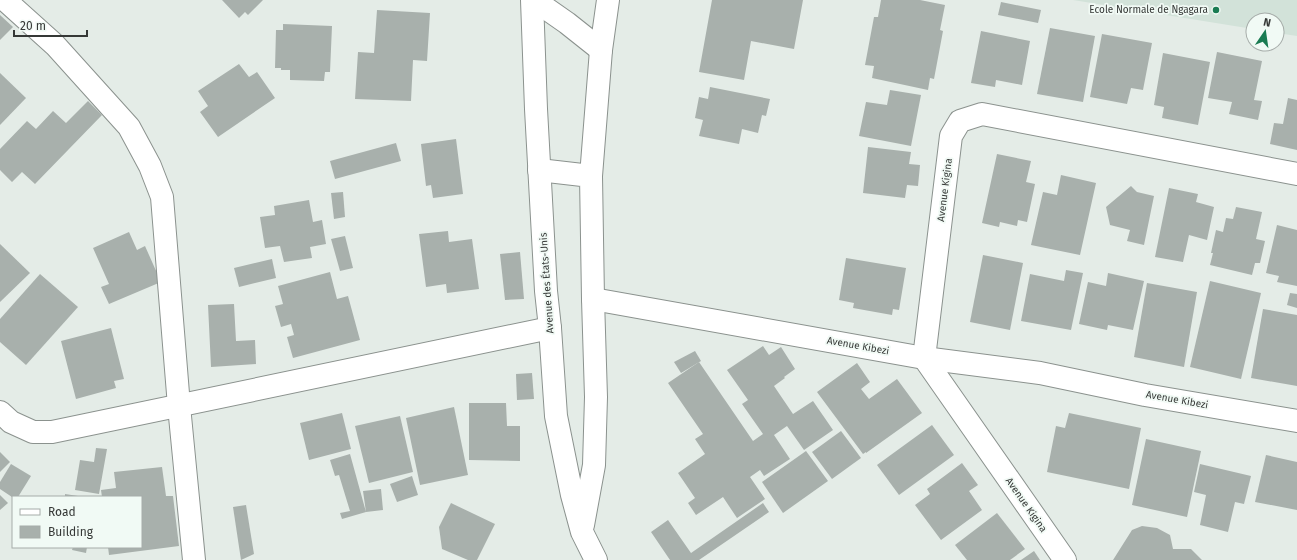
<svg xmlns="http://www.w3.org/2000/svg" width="1297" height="560" font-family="'Fira Sans',sans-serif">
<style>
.built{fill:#d2e2d9}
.building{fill:#a8b0ac}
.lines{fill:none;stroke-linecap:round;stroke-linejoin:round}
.minor-casing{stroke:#8b928e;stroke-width:24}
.minor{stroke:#fff;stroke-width:22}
.poi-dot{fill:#197b52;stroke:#f1faf5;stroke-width:1.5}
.labels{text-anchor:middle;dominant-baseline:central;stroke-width:3.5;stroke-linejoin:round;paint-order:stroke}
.poi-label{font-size:10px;fill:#353836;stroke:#f1faf5;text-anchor:end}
.street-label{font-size:10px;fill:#353836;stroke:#f1faf5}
</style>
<rect width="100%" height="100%" fill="#e4ece7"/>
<!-- built -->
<polygon class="built" points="1073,0 1297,0 1297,36 1277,33 1277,20 1253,20 1253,29"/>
<!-- building -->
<g class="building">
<polygon points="222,0 263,0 248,15 245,12 239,18"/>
<polygon points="712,0 803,0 794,49 751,41 744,80 699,72"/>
<polygon points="881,0 920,0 945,5 940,30 943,31 934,79 930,78 928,90 872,78 874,66 865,65 874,17 878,17"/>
<polygon points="1001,2 1041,10 1038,23 998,15"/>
<polygon points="377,10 430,13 427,61 413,60 411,101 355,99 358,52 374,53"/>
<polygon points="0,15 13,27 0,40"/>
<polygon points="283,24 332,26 330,72 325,72 324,81 290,80 290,70 281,70 281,68 275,68 276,30 283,30"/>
<polygon points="1050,28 1095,36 1083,102 1037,94"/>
<polygon points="981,31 1030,41 1022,85 996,80 995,87 971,83"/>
<polygon points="1102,34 1152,43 1143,90 1131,88 1127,104 1090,97"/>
<polygon points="1217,52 1262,61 1254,100 1262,101 1258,120 1229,114 1232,102 1208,98"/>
<polygon points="1163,53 1210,62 1198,125 1162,118 1164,107 1154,105"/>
<polygon points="239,64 249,77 257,72 275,98 218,137 200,112 208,106 198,91"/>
<polygon points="0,73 26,98 0,125"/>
<polygon points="710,87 770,99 766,116 762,115 758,133 742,129 739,144 699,136 703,120 695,118 699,97 708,99"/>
<polygon points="890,90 921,95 911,146 859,136 866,102 887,105"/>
<polygon points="1288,98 1297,100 1297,150 1270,144 1274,123 1283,124"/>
<polygon points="88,101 102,115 35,184 22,172 12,182 0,170 0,149 27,121 36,129 53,111 66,123"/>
<polygon points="456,139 463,194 433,198 431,185 426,186 421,144"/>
<polygon points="396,143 401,161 335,179 330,161"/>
<polygon points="868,147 911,152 909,164 920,165 918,186 907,185 905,198 863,193"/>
<polygon points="997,154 1031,161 1026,182 1035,184 1027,222 1018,220 1017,226 1000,222 999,227 982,223"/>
<polygon points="1061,175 1096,183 1080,255 1031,245 1043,192 1057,195"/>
<polygon points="1131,186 1137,192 1154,196 1144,245 1127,241 1130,230 1110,225 1106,207"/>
<polygon points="1169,188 1198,194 1196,202 1214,207 1207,240 1189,235 1183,262 1155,257"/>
<polygon points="343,192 345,217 334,219 331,193"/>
<polygon points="309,200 313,222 322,220 326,244 310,247 312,258 284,262 280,246 265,248 260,217 275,215 274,206"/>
<polygon points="1236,207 1262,212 1256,239 1265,241 1260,263 1255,263 1252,275 1210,265 1213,253 1211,253 1216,230 1223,232 1226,218 1233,219"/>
<polygon points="1277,225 1297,230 1297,286 1277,282 1279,276 1266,273"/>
<polygon points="448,231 449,242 472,239 479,289 447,293 446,284 426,287 419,234"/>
<polygon points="129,232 137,250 145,246 161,282 109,304 101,287 109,284 93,248"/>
<polygon points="345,236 353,268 340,271 331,239"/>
<polygon points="0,244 30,273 0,302"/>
<polygon points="520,252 524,299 505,300 500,254"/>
<polygon points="983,255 1023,263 1010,330 970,322"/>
<polygon points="846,258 906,268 899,310 893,309 892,315 853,308 854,303 839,300"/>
<polygon points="272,259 276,278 239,287 234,268"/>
<polygon points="1066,270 1083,273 1071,330 1021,321 1030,274 1064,281"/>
<polygon points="330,272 337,299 348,296 360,340 293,358 287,337 294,335 291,324 281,327 275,306 283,304 278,286"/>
<polygon points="1108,273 1144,281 1133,330 1108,325 1107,330 1079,324 1088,282 1106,286"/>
<polygon points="40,274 78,307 26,365 0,342 0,319"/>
<polygon points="1210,281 1261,293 1241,379 1190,367"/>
<polygon points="1147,283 1197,292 1184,367 1134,357"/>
<polygon points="1290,293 1297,294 1297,308 1287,305"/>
<polygon points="234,304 236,341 255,340 256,364 211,367 208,305"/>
<polygon points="1263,309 1297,315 1297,386 1251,378"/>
<polygon points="111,328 124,379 114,381 116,388 76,399 61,341"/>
<polygon points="763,346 769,355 781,347 795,369 784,377 785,378 774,386 793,414 813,401 833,430 804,450 787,426 774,435 790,459 764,476 760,470 750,477 765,499 737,518 723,497 696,515 688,503 695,498 678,473 705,454 695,439 703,434 668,383 699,362 753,441 763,434 742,404 748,400 727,370"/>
<polygon points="695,351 701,361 681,373 674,362"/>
<polygon points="857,363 870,382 861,389 869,399 897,379 922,413 866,453 866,452 863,454 817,392"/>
<polygon points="532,373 534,399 517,400 516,374"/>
<polygon points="469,403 506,403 507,426 520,426 520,461 469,460"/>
<polygon points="454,407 468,475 420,485 406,418"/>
<polygon points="342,413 351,449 309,460 300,423"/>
<polygon points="1069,413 1141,428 1129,489 1047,472 1056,426 1065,428"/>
<polygon points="400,416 413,472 369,483 355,426"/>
<polygon points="932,425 954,455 899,495 877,465"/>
<polygon points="841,431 861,458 832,479 812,452"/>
<polygon points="1146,439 1201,451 1187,517 1132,505"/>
<polygon points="96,448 107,449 99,494 75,490 80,460 94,462"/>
<polygon points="806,451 828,481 783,513 762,482"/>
<polygon points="0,452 10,462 0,472"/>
<polygon points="350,454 366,512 363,491 381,489 383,510 366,512 342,519 340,513 350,511 339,475 335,476 330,460"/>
<polygon points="1266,455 1297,462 1297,510 1255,502"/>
<polygon points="962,463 978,485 969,491 982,510 941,540 915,505 930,494 927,489"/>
<polygon points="11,464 31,476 18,497 12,497 0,489 0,482"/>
<polygon points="1200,464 1251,476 1244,504 1235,502 1228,532 1200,525 1206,495 1194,492"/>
<polygon points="162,467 166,496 173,496 179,546 109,555 108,547 141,547 141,497 102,497 101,490 116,488 114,472"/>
<polygon points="412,476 418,495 397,502 390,484"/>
<polygon points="65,494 78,496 78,497 65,497"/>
<polygon points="0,495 8,503 0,510"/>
<polygon points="451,503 495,524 477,560 468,560 442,549 439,527"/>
<polygon points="763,503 769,512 699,560 670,560 651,532 668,520 691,553"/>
<polygon points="246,505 254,554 241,560 233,507"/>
<polygon points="997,513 1025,549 1010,560 967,560 955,545"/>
<polygon points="1142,526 1157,528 1170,535 1173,549 1191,549 1202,560 1113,560 1132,530"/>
<polygon points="73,547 87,547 86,553 72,550"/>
<polygon points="1034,551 1040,560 1021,560"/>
</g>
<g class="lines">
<!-- minor casing -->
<g class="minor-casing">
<g id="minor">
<polyline points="5,0 55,45 129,127 150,166 162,197 179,406 194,560"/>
<polyline points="532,0 536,109 546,291 550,328 556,416 572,495 582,532 596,560"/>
<polyline points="534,0 567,23 601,50"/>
<polyline points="539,170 591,176 593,299 596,397 594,465 583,525"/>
<polyline points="591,176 601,50 608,0"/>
<polyline points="593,299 924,358 1040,373 1145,395 1297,421"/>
<polyline points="0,412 11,422 33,432 52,432 550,328"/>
<polyline points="1065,560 924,358 951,136 960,121 982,114 1297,174"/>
</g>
</g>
<!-- minor -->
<use href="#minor" class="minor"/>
</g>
<!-- markers -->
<circle class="poi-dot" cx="1216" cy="10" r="4"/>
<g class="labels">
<!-- poi labels -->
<g class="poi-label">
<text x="1208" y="10">Ecole Normale de Ngagara</text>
</g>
<!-- street labels -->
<g class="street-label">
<text transform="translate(945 190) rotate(-83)">Avenue Kigina</text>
<text transform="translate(547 283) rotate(-94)">Avenue des États-Unis</text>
<text transform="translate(858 346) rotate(10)">Avenue Kibezi</text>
<text transform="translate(1177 400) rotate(10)">Avenue Kibezi</text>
<text transform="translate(1026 505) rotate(55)">Avenue Kigina</text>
</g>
</g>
<!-- legend -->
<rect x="12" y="496" width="130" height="52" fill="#f1faf5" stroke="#a6aca9"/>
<rect x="20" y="509" width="20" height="6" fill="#ffffff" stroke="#a6aca9"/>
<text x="48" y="516" font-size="12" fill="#353836">Road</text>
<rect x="20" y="526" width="20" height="12" fill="#a8b0ac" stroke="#a6aca9"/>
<text x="48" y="536" font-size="12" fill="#353836">Building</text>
<!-- north arrow -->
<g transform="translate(1265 32) rotate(13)"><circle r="19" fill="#f1faf5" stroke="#a6aca9"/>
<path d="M0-3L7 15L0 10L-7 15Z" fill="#197b52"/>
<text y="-6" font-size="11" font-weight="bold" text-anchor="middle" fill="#353836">N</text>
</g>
<!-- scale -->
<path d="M14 30v6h73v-6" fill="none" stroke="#353836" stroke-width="2"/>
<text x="20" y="30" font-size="12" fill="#353836" stroke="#f1faf5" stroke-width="3" paint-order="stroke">20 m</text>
</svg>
